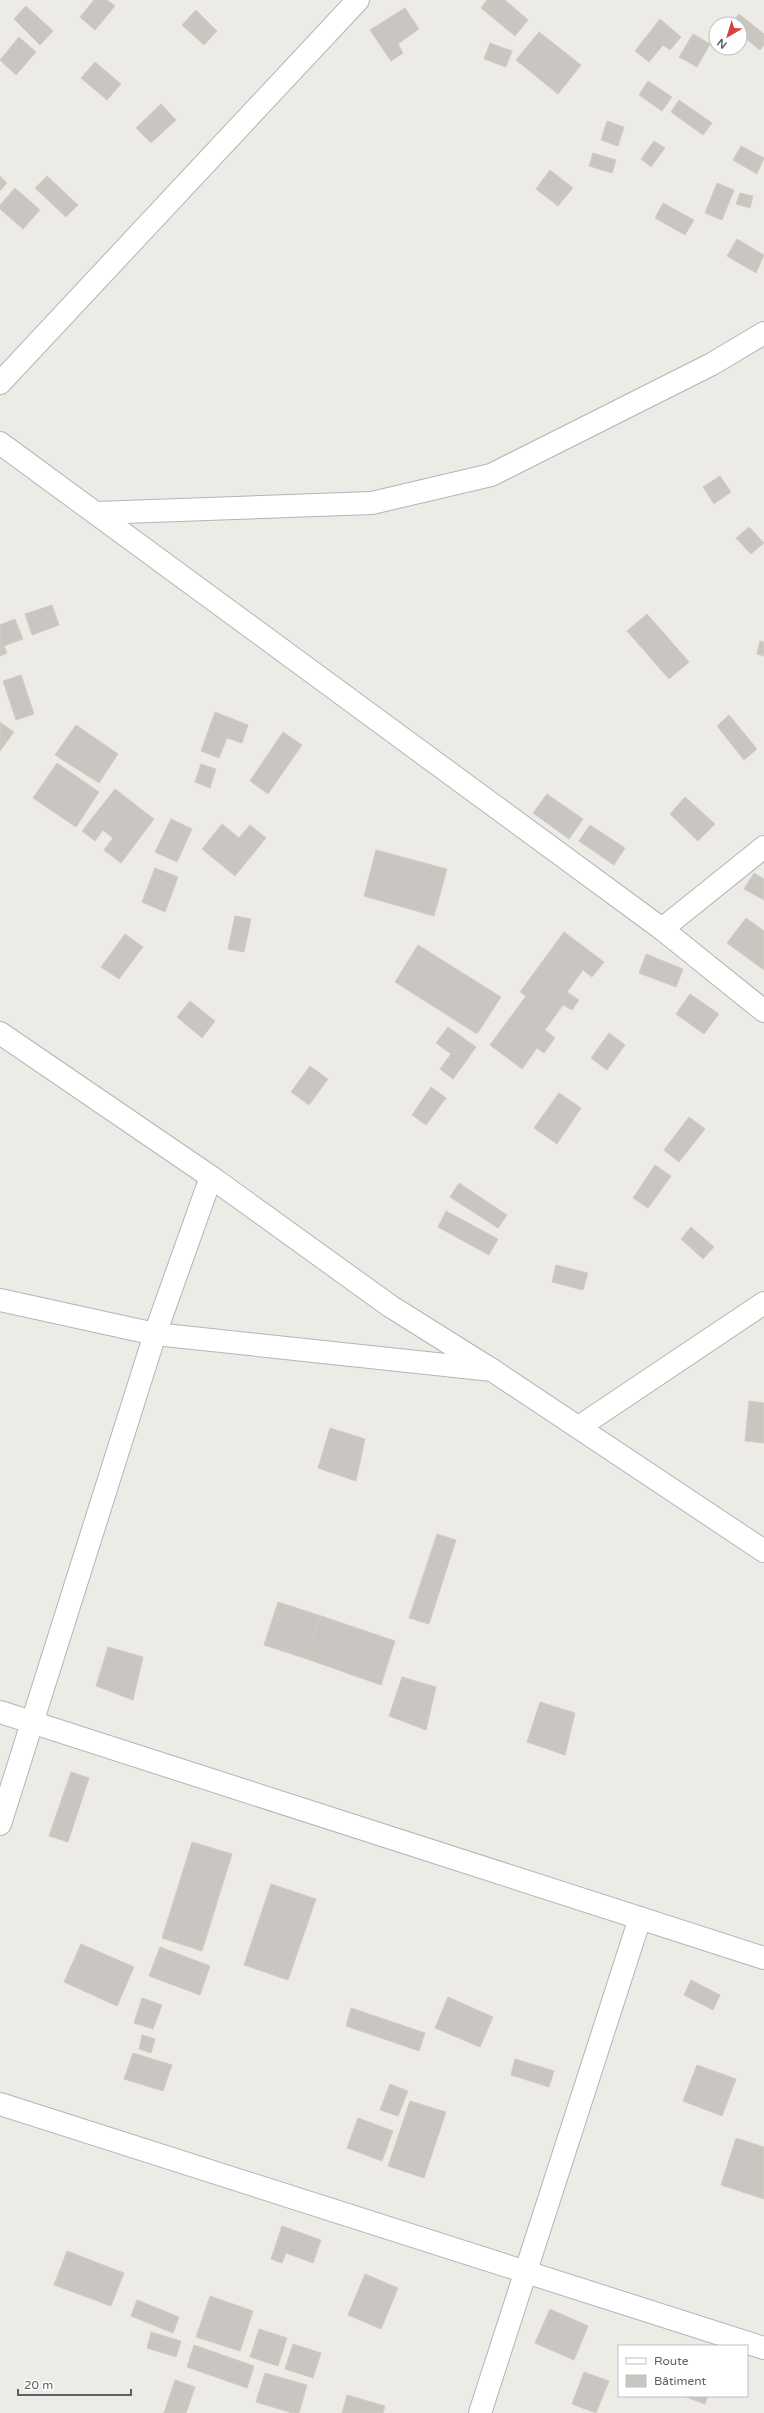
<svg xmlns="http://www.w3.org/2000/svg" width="764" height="2413" font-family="'Varela Round',sans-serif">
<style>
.building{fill:#c9c6c2;stroke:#d1ccc4}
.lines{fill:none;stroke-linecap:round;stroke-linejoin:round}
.street-casing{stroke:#b2b5b8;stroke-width:24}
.secondary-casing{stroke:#b1b4b8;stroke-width:24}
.street{stroke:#fff;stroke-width:22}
.secondary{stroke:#fff;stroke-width:22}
</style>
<rect width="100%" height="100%" fill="#edebe5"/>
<!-- building -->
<g class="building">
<polygon points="94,0 107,0 115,6 95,30 80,17"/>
<polygon points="487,0 505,0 528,20 515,36 481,8"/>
<polygon points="26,6 53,31 40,45 14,19"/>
<polygon points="405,8 419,29 398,44 403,53 391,61 370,30"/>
<polygon points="196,10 217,31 204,45 182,25"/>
<polygon points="739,14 764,34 764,45 760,50 740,34 740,24 731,24"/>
<polygon points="660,19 681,37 670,50 663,45 649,62 635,51"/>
<polygon points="539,32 581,65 558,94 516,60"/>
<polygon points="693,34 710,44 697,67 679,57"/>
<polygon points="19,37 36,52 16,75 0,60"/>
<polygon points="490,43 512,51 506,67 484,59"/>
<polygon points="95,62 121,84 107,100 81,78"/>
<polygon points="648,81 672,97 662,111 639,95"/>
<polygon points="679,100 712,123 703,135 671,112"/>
<polygon points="161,104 176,120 151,143 136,128"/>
<polygon points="607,121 624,127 618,146 601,140"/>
<polygon points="654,141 665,148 651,167 641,159"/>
<polygon points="741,146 764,158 757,174 733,160"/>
<polygon points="593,153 616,160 612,173 589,166"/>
<polygon points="550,170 573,188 558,206 536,189"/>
<polygon points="0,176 7,183 0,191"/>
<polygon points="47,176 78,205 66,217 35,188"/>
<polygon points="717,183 734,190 722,220 705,213"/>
<polygon points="15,188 40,210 23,229 0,209 0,205"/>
<polygon points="740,193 753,196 750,208 736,204"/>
<polygon points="663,203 694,220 685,235 655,218"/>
<polygon points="737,239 764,255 756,273 727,256"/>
<polygon points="720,476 731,492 714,504 703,487"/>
<polygon points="749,527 764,543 751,554 736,538"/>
<polygon points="52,605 59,625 32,635 25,614"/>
<polygon points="647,614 689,662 669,679 627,631"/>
<polygon points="15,619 23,639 4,646 7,653 0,656 0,625"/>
<polygon points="760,641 764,642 764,656 757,654"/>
<polygon points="21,675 34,714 16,720 3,681"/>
<polygon points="215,712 248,725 242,743 227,738 219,758 201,751"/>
<polygon points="729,715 757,749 744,760 717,726"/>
<polygon points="0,722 14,732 0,751"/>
<polygon points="76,725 118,754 99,783 55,755"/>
<polygon points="283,732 302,745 268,794 250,781"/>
<polygon points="57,763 99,792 76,827 33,798"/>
<polygon points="201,764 216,769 210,788 195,782"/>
<polygon points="115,789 154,819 121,863 104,850 113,838 103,830 95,841 82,831"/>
<polygon points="547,794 583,819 569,839 533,813"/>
<polygon points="685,797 715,824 698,841 670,814"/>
<polygon points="171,819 192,829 177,862 155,852"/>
<polygon points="222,824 239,838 250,825 266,838 235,876 202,849"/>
<polygon points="590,825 625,848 614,865 579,841"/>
<polygon points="376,850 447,869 434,916 364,896"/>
<polygon points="155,868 178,877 165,912 142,902"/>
<polygon points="754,873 764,879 764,900 744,889"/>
<polygon points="235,916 251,919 244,952 228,949"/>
<polygon points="746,918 764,931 764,970 727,943"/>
<polygon points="564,932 604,962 592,977 583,970 567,992 579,1000 572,1010 563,1005 545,1030 555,1038 544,1053 537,1048 522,1069 490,1045 526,996 520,992"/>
<polygon points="125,934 143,947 119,979 101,967"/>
<polygon points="418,945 501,997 477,1034 395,982"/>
<polygon points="646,954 683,969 676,987 639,973"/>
<polygon points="690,994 719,1014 704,1034 676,1014"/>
<polygon points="190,1001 215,1021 202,1038 177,1017"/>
<polygon points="448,1027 476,1047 453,1079 440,1069 451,1054 436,1043"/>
<polygon points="609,1033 625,1045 607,1070 591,1058"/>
<polygon points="310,1066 328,1079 309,1105 291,1092"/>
<polygon points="431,1087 446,1098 426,1125 412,1115"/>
<polygon points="559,1093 581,1108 557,1144 534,1128"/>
<polygon points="689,1117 705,1129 679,1162 664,1150"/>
<polygon points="655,1165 671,1176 648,1208 633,1198"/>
<polygon points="459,1183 507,1215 498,1228 450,1197"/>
<polygon points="446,1211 498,1239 489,1255 438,1227"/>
<polygon points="691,1227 714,1247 703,1259 681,1239"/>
<polygon points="556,1265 588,1273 583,1290 552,1282"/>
<polygon points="749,1401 764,1403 764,1443 745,1441"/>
<polygon points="330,1428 365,1439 356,1481 318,1468"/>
<polygon points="437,1534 456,1540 429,1624 409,1618"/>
<polygon points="278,1602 321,1616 307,1659 264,1645"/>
<polygon points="321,1616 395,1641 381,1685 307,1659"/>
<polygon points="108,1647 143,1657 133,1700 96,1686"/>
<polygon points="402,1677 436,1687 426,1730 389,1716"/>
<polygon points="540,1702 575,1713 565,1755 527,1742"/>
<polygon points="71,1772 89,1778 68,1842 49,1836"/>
<polygon points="192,1842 232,1854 202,1951 162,1938"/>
<polygon points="271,1884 316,1899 288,1980 244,1965"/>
<polygon points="81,1944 134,1967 117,2006 64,1982"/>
<polygon points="160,1947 210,1966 200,1995 149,1976"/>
<polygon points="691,1980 720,1995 713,2010 684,1995"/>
<polygon points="448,1997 493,2017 480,2047 435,2028"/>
<polygon points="142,1998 162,2005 153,2029 134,2023"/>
<polygon points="351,2008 425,2033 419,2051 346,2026"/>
<polygon points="142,2035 155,2039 151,2053 139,2049"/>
<polygon points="133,2053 172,2065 163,2091 124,2079"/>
<polygon points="515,2059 554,2071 549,2087 511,2075"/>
<polygon points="697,2065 736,2079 722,2116 683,2101"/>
<polygon points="390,2084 408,2091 398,2116 380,2110"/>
<polygon points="410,2101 446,2112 424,2178 388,2166"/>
<polygon points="358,2118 393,2131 382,2161 347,2148"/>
<polygon points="736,2138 764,2147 764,2199 721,2185"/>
<polygon points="282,2226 321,2240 313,2263 286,2253 282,2263 271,2259"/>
<polygon points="67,2251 124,2273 111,2306 54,2285"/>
<polygon points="365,2274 398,2288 381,2329 348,2315"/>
<polygon points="210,2296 253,2311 240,2351 196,2337"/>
<polygon points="137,2300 179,2317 173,2333 131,2316"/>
<polygon points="550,2309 588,2326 574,2360 535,2343"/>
<polygon points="259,2329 287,2338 278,2366 250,2357"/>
<polygon points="151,2332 181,2341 176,2357 147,2348"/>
<polygon points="293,2344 321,2353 313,2378 285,2369"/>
<polygon points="194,2345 254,2366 247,2388 187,2367"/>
<polygon points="584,2372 609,2381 596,2413 572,2404"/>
<polygon points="265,2373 307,2385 299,2413 292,2413 256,2402"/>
<polygon points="175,2380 195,2387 186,2413 164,2413"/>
<polygon points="347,2395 385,2406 383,2413 342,2413"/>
<polygon points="683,2396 708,2396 705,2404"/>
</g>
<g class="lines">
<!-- street casing -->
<g class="street-casing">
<g id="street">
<polyline points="0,383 358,0"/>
<polyline points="0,443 662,929 764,1011"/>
<polyline points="96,513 372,503 491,475 712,364 764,333"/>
<polyline points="662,929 764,847"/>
<polyline points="0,1300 155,1334 492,1370"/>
<polyline points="0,1712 764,1958"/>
<polyline points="0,1824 155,1334 211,1177"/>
<polyline points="0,2104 764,2348"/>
<polyline points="480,2413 640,1918"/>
</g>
</g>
<!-- secondary casing -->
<g class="secondary-casing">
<g id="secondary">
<polyline points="0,1033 211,1177 390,1306 492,1370 764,1551"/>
<polyline points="579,1427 764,1303"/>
</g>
</g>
<!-- street -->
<use href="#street" class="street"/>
<!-- secondary -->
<use href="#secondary" class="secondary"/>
</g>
<!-- legend -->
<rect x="618" y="2345" width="130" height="52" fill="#ffffff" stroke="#bebfc1"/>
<rect x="626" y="2358" width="20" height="6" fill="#ffffff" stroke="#bebfc1"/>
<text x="654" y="2365" font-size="12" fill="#5d6064">Route</text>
<rect x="626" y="2375" width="20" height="12" fill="#c9c6c2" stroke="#bebfc1"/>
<text x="654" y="2385" font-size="12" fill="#5d6064">Bâtiment</text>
<!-- north arrow -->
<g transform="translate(728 36) rotate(218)"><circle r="19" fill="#ffffff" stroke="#bebfc1"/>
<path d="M0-3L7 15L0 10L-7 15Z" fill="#d84141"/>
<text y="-6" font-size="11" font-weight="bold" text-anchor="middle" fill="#5d6064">N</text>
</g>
<!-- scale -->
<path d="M18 2389v6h113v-6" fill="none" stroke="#5d6064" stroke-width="2"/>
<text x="24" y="2389" font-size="12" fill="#5d6064" stroke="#ffffff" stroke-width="3" paint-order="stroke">20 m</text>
</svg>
